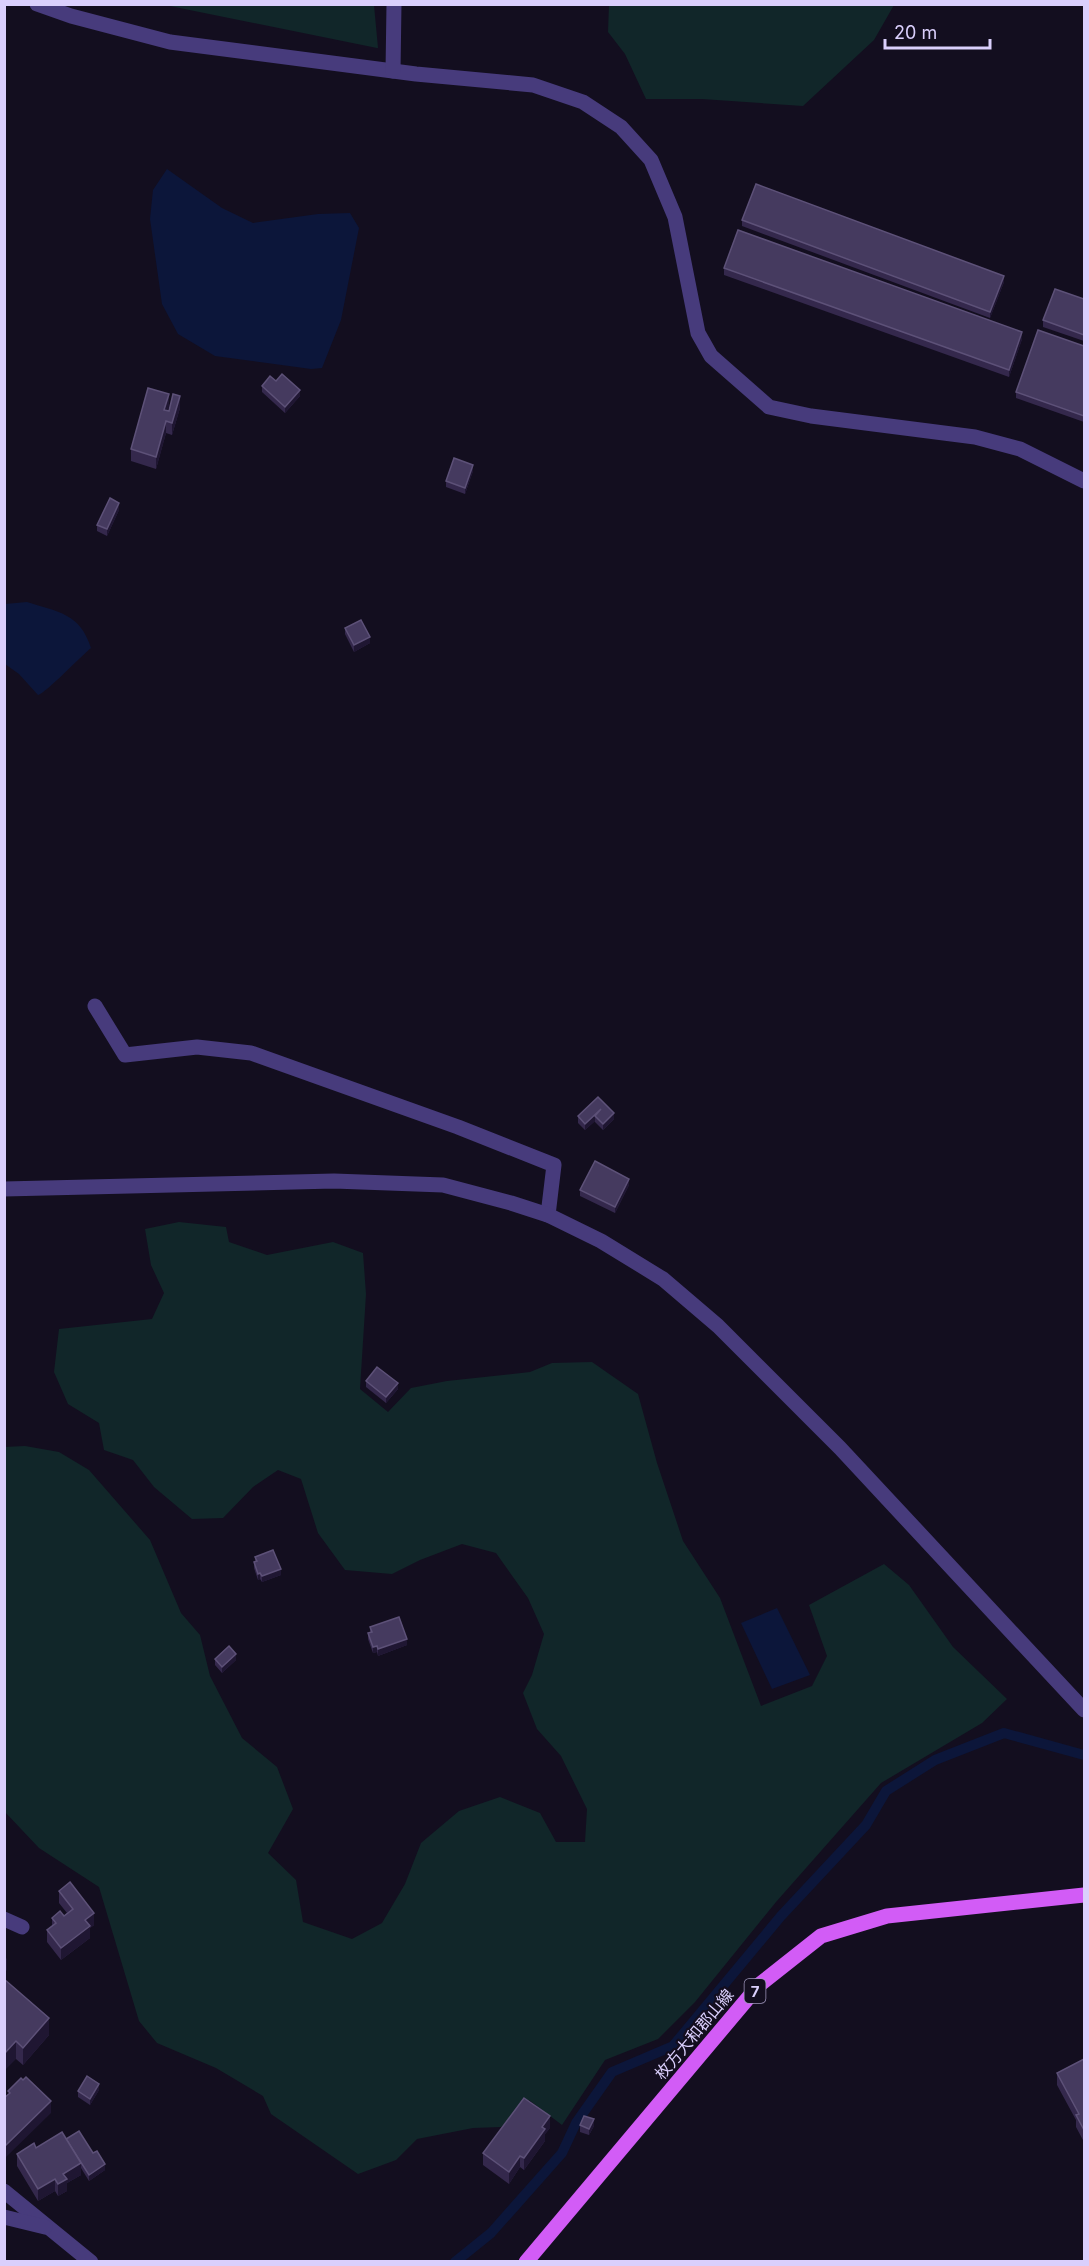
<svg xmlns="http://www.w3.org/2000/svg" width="1089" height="2266" font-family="Inter,'Noto Sans JP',sans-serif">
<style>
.green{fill:#112629}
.water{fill:#0c163a}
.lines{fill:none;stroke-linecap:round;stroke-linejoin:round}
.stream{stroke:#0c163a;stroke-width:10}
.minor{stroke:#473b7c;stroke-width:15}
.major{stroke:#d25cf6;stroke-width:15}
.wall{fill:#34284c}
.shaded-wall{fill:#1f1632}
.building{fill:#453a5f;stroke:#5d5178;stroke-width:1.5}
.labels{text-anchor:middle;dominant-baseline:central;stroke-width:4.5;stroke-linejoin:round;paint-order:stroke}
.shield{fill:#130e1f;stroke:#9e95ba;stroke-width:1.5}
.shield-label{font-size:15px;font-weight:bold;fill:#dacffc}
.street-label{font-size:16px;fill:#dacffc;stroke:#130e1f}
</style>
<rect width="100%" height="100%" fill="#130e1f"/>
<!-- green -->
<g class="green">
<polygon points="165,5 374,5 378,48 377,48"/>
<polygon points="609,5 609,4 894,5 874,40 803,106 702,99 646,99 625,54 608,32"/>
<polygon points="179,1222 226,1227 229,1242 267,1255 333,1242 363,1253 366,1294 360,1389 388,1412 411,1388 447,1381 530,1372 552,1363 592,1362 638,1394 657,1463 683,1541 720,1598 761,1706 812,1686 827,1656 809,1605 884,1564 909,1585 953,1647 1007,1699 982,1723 881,1783 776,1902 695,2002 658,2039 605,2060 562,2125 529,2100 501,2127 473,2128 417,2139 396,2160 358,2174 271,2114 263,2096 216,2068 157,2043 139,2021 99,1887 39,1848 5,1812 4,1447 25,1446 59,1452 89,1470 150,1540 181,1613 200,1635 210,1676 242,1738 277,1767 293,1809 268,1853 296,1880 303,1922 352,1939 382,1923 405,1884 421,1843 459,1811 500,1797 540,1813 556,1842 585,1842 587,1809 561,1756 537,1729 523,1693 532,1675 544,1634 528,1598 496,1553 462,1544 420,1560 392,1574 345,1570 318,1533 301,1479 278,1470 253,1487 223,1518 192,1519 154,1487 133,1460 104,1450 99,1423 68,1404 54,1372 59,1329 152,1319 164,1293 151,1265 145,1229"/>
</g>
<!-- water -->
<g class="water">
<polygon points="167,169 222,208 253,223 318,214 350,213 359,228 341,320 322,368 311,369 215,356 178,334 162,304 150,219 153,190"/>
<path d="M 27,602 C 58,612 80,613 91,648 C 81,656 46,693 38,695 L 19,674 L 5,664 L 5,604 Z"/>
<polygon points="777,1608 810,1675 772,1689 741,1623"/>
</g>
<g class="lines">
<!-- stream -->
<polyline class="stream" points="455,2262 491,2233 562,2153 576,2123 612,2072 673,2046 781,1916 866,1825 886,1791 935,1760 1004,1733 1084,1755"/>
<!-- minor -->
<g class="minor">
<polyline points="37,4 71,16 170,42 416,74 533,85 583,102 621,127 651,160 675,217 698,333 711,356 769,407 811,416 975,437 1020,449 1084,481"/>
<polyline points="393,71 394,4"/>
<polyline points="95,1006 125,1055 197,1047 251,1053 458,1127 554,1165 548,1215"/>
<polyline points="4,1189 334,1181 443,1185 511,1203 548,1215 601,1241 663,1279 718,1326 840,1448 1084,1710"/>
<polyline points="4,1919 22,1927"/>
<polyline points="4,2191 91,2262"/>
<polyline points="4,2217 45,2227"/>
</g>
<!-- major -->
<polyline class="major" points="526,2262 759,1985 821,1936 887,1916 1084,1895"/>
</g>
<!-- wall -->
<g class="wall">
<polygon points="742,220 1004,282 990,318 742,226"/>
<polygon points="724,268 1022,339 1009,377 724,275"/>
<polygon points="1084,299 1084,341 1043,327 1043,320"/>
<polygon points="1084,346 1084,422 1016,398 1016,392"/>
<polygon points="276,381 300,396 285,413 262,392 262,386"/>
<polygon points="169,406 167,411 169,411 180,408 172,435 166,433 156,469 131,461 131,449"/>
<polygon points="473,471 465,494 446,487 446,481"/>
<polygon points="119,510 107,536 97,531 97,525"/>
<polygon points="345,628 370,643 354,652 345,634"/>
<polygon points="598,1097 614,1119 603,1130 595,1122 595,1121 585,1130 578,1123 578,1116"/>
<polygon points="629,1185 615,1213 580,1196 580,1190"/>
<polygon points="366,1381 398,1389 386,1403 366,1387"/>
<polygon points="255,1557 281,1575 262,1582 260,1579 258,1580 254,1568 254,1562 255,1562"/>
<polygon points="370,1627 407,1645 378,1656 377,1652 373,1653 368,1639 368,1633 370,1633"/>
<polygon points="215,1659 236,1660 222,1673 215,1665"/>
<polygon points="59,1891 94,1925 90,1928 90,1938 61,1960 47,1942 47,1930 52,1926 52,1918 64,1916 67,1913 59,1903"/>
<polygon points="4,1979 49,2035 23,2065 16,2059"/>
<polygon points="1084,2059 1084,2142 1076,2127 1076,2120 1057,2085 1057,2073"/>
<polygon points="99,2090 90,2105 78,2097 78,2091"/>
<polygon points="580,2125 594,2126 589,2135 580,2132"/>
<polygon points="550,2128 545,2134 545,2141 524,2170 520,2167 509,2184 483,2165 483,2153"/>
<polygon points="66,2139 105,2170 89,2181 81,2168 81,2175 67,2183 67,2191 58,2196 55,2191 38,2201 17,2166 17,2154"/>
</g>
<!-- shaded-wall -->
<g class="shaded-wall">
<polygon points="1004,276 1004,282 990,318 990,312"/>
<polygon points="1022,332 1022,339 1009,377 1009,370"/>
<polygon points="300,390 300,396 285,413 285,407"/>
<polygon points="169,394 169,406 164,422 164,410"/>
<polygon points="180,396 180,408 172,435 172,423"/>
<polygon points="166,421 166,433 156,469 156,457"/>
<polygon points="473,465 473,471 465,494 465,488"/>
<polygon points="119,503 119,510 107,536 107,529"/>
<polygon points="370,637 370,643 354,652 354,645"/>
<polygon points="601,1109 595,1116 595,1121 585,1130 585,1124"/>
<polygon points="614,1113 614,1119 603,1130 603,1124"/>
<polygon points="629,1179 629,1185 615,1213 615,1207"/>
<polygon points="398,1383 398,1389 386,1403 386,1397"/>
<polygon points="281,1569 281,1575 262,1582 262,1576"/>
<polygon points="260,1573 260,1579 258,1580 258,1574"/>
<polygon points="407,1639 407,1645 378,1656 378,1649"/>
<polygon points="377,1646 377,1652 373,1653 373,1647"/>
<polygon points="236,1654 236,1660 222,1673 222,1667"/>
<polygon points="94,1913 94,1925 90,1928 90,1938 61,1960 61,1948 85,1920"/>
<polygon points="7,1958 7,1970 4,1973 4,1961"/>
<polygon points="49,2018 49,2035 23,2065 23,2048"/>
<polygon points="16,2041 16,2059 4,2071 4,2054"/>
<polygon points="99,2084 99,2090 90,2105 90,2099"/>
<polygon points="51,2101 51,2113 4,2159 4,2147"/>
<polygon points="550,2116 550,2128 545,2134 545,2141 524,2170 524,2158 542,2127"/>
<polygon points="594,2119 594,2126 589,2135 589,2129"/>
<polygon points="520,2156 520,2167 509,2184 509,2172"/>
<polygon points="81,2163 81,2175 67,2183 67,2191 58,2196 58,2184 63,2174"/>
<polygon points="105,2164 105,2170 89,2181 89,2175"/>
<polygon points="55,2179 55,2191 38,2201 38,2189"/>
</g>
<!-- building -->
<g class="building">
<polygon points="756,184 1004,276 990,312 742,220"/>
<polygon points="738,230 1022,332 1009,370 724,268"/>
<polygon points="1055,289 1084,299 1084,335 1043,320"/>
<polygon points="1038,330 1084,346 1084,416 1016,392"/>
<polygon points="282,374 300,390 285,407 262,386 270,376 276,381"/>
<polygon points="148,388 169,394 164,410 169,411 173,394 180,396 172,423 166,421 156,457 131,449"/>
<polygon points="454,458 473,465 465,488 446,481"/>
<polygon points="110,498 119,503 107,529 97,525"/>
<polygon points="361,620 370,637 354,645 345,628"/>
<polygon points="598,1097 614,1113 603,1124 595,1116 601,1109 585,1124 578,1116"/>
<polygon points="595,1161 629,1179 615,1207 580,1190"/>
<polygon points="377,1367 398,1383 386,1397 366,1381"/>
<polygon points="273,1550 281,1569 262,1576 260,1573 258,1574 254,1562 257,1561 255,1557"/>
<polygon points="399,1617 407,1639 378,1649 377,1646 373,1647 368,1633 372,1632 370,1627"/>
<polygon points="229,1646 236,1654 222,1667 215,1659"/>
<polygon points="70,1882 94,1913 85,1920 90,1926 61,1948 47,1930 56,1923 52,1918 60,1911 64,1916 73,1909 59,1891"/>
<polygon points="4,1979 49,2018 23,2048 16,2041 4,2054"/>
<polygon points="1084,2059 1084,2130 1076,2115 1079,2114 1057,2073"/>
<polygon points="87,2076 99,2084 90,2099 78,2091"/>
<polygon points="26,2077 51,2101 4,2147 4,2098 10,2093 8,2091 21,2078 23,2080"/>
<polygon points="524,2098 550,2116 542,2127 545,2129 524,2158 520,2156 509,2172 483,2153"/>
<polygon points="584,2116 594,2119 589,2129 580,2125"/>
<polygon points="79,2131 93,2153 97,2151 105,2164 89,2175 66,2139"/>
<polygon points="62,2132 81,2163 63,2174 67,2179 58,2184 55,2179 38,2189 17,2154 34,2143 36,2148"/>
</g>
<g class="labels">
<!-- shield labels -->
<rect class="shield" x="744.5" y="1979" width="21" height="24" rx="4.5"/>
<g class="shield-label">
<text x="755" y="1991">7</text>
</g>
<!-- street labels -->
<g class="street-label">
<text transform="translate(694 2034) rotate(-50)">枚方大和郡山線</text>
</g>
</g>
<!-- border -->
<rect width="1089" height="2266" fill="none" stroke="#dacffc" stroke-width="12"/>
<!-- scale -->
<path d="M885 39v9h105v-9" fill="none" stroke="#dacffc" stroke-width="3"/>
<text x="894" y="39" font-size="18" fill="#dacffc" stroke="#130e1f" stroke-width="4.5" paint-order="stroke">20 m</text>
</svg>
